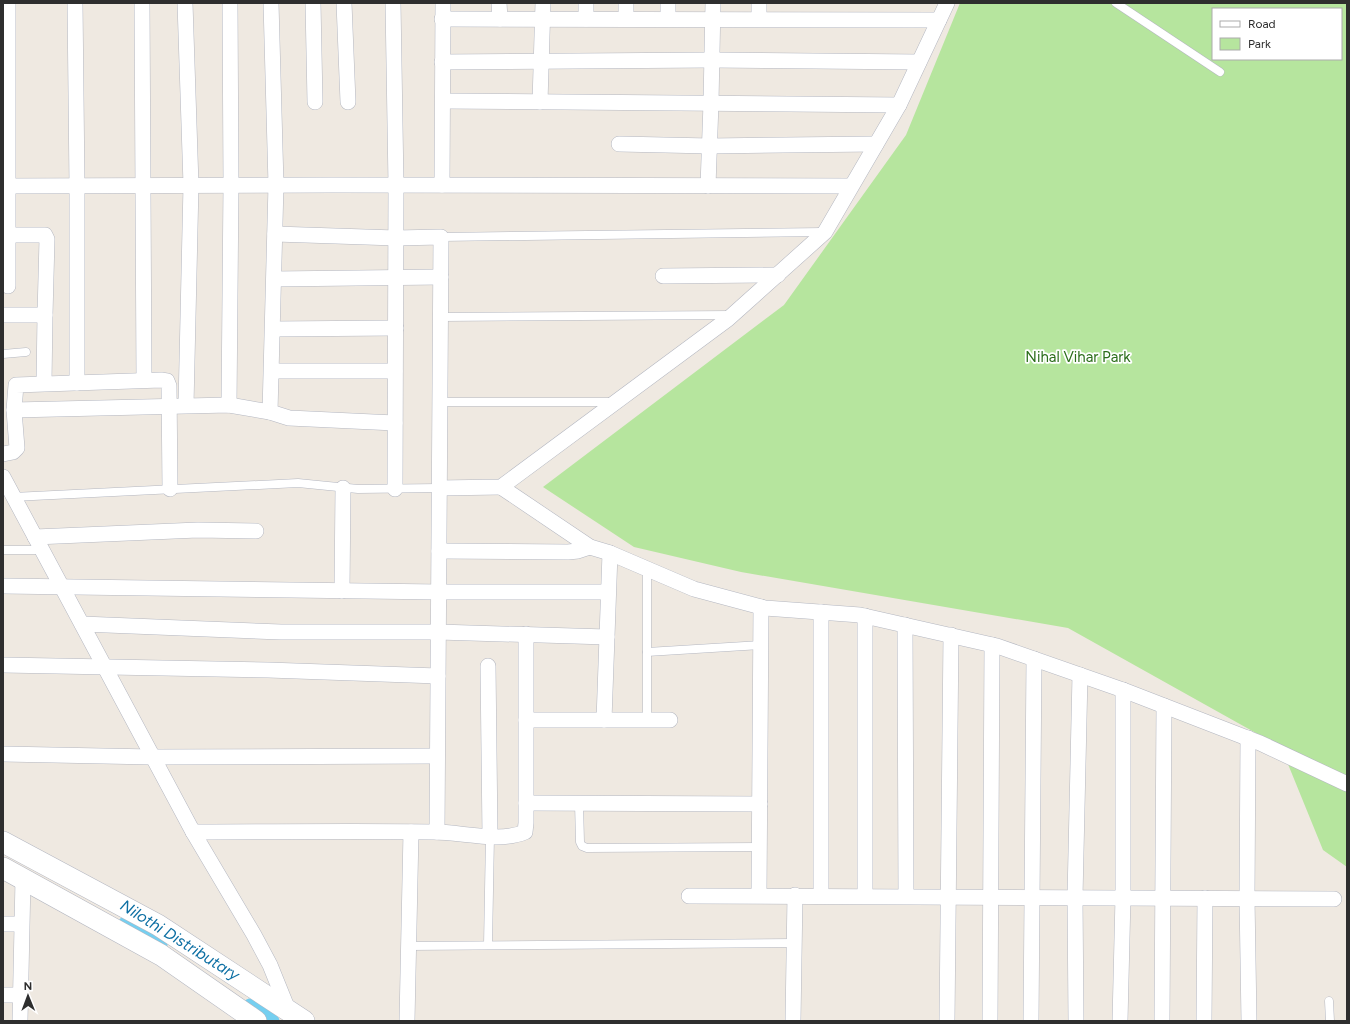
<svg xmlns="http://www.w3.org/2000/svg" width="1350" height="1024" font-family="Figtree,sans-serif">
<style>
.green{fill:#b6e59e;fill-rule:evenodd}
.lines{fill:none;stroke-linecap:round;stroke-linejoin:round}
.canal{stroke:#75cff0;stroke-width:13}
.lane-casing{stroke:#b4b7c1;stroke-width:9}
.street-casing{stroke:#b4b7c1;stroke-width:16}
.secondary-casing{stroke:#b4b7c1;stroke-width:22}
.lane{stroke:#fff;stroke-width:8}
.street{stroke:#fff;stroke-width:15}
.secondary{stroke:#fff;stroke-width:21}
.labels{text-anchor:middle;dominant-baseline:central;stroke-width:3.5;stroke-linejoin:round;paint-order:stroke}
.park-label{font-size:15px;fill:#2c6e1b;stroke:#fff}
.water-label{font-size:16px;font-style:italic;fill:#0d6fa3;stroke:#fff}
</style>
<rect width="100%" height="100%" fill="#efe9e1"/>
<!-- green -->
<path class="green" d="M 960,3 L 1347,3 L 1347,867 L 1323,850 L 1281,747 L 1068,628 L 741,572 L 634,547 L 543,487 L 784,305 L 906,135 ZM 1213,9 L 1341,9 L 1341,59 L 1213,59 Z"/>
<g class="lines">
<!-- canal -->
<g class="canal">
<polyline points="125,923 146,935 161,945"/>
<polyline points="250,1005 273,1021"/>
</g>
<!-- lane casing -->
<g class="lane-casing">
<g id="lane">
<polyline points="1116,3 1220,72"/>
<polyline points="441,237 824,232"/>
<polyline points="440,317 732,315"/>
<polyline points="3,354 26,352"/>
<polyline points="440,402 613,402"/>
<polyline points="13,497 298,483 358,489 439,488"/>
<polyline points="3,550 42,550"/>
<polyline points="647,652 761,645"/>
<polyline points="647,720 647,569"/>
<polyline points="579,803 580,842 582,846 587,848 760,847"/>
<polyline points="488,945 490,836"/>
<polyline points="408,946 795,943"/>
<polyline points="1329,1001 1330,1021"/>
</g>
</g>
<!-- street casing -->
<g class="street-casing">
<g id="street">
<polyline points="75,3 77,186 77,383"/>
<polyline points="142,3 144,380"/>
<polyline points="185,3 191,185 186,405"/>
<polyline points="271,3 276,185 270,412 289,418 395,423"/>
<polyline points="313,3 315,102"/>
<polyline points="344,3 348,102"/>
<polyline points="393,3 396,185 395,489"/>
<polyline points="499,3 500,19"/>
<polyline points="586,3 586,19"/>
<polyline points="668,3 668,19"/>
<polyline points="759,3 759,19"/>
<polyline points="442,19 939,20"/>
<polyline points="626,19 626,3"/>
<polyline points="442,62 712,60 919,62"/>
<polyline points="443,101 899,105"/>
<polyline points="540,102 543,3"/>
<polyline points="619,144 710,146 876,144"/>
<polyline points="442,185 443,3"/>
<polyline points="3,186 332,185 851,186"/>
<polyline points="708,186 711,103 713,3"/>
<polyline points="275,234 396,238 441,237 437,832"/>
<polyline points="8,235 45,235 47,239 45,315 44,383"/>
<polyline points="663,276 778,275"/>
<polyline points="274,279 441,277"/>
<polyline points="8,286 8,3"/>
<polyline points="3,315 45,315"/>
<polyline points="273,329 396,328"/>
<polyline points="272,371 395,371"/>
<polyline points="229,405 231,185 230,3"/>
<polyline points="14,410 229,405 270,412"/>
<polyline points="3,454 13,452 17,448 14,410 16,385 161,380 167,381 169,386 170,489"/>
<polyline points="3,477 193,832 254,935 270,965 289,1012"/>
<polyline points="501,487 590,547 610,553 694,589 765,608 860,615 997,646 1123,690 1260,743 1347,784"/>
<polyline points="439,488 501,487 728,319 825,232 899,105 947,3"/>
<polyline points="35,537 198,530 256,531"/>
<polyline points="439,551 568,552 578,551 590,547"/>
<polyline points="3,586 439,592 608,592"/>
<polyline points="342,591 343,488"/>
<polyline points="821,612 821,895"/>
<polyline points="865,616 865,896"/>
<polyline points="82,624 281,632 438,632 607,637"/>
<polyline points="905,625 906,896"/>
<polyline points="526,634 526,720"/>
<polyline points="3,665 268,670 438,676"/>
<polyline points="488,666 490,836"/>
<polyline points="604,720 610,553"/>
<polyline points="1248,738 1247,898 1249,1021"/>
<polyline points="3,754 153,757 437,756"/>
<polyline points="526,803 760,804"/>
<path d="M 193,832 C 273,832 354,831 434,832 C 462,832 499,843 525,832 L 526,823 L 526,720 L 670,720"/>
<polyline points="759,895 761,607"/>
<polyline points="689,896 1334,899"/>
<polyline points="3,924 21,924"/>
<polyline points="3,995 20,995"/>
<polyline points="20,1021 23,879"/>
<polyline points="407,1021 411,832"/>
<polyline points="793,1021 795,895"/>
<polyline points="947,1021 951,635"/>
<polyline points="990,1021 992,645"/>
<polyline points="1031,1021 1034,659"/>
<polyline points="1076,1021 1075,897 1080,675"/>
<polyline points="1120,1021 1123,897 1123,690"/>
<polyline points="1162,1021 1164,706"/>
<polyline points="1204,1021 1205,898"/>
</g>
</g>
<!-- secondary casing -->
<g class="secondary-casing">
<g id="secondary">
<polyline points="3,842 158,925 304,1021"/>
<polyline points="3,868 161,955 256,1021"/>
</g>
</g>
<!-- lane -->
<use href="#lane" class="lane"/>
<!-- street -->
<use href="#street" class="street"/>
<!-- secondary -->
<use href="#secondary" class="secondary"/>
</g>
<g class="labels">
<!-- park labels -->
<g class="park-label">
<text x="1078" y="357">Nihal Vihar Park</text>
</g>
<!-- water labels -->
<g class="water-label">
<text transform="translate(180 940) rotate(32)">Nilothi Distributary</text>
</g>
</g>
<!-- border -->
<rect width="1350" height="1024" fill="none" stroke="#2e2e2e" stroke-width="8"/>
<!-- legend -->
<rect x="1212" y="8" width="130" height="52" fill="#ffffff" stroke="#ababab"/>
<rect x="1220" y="21" width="20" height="6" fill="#ffffff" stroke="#ababab"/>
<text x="1248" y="28" font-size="12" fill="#2e2e2e">Road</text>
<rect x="1220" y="38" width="20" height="12" fill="#b6e59e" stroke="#ababab"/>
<text x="1248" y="48" font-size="12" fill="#2e2e2e">Park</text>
<!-- north arrow -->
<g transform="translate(28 996) rotate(359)" stroke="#ffffff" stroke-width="3" paint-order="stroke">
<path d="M0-3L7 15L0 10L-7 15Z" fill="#2e2e2e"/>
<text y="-6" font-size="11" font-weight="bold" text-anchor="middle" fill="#2e2e2e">N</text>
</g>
</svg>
